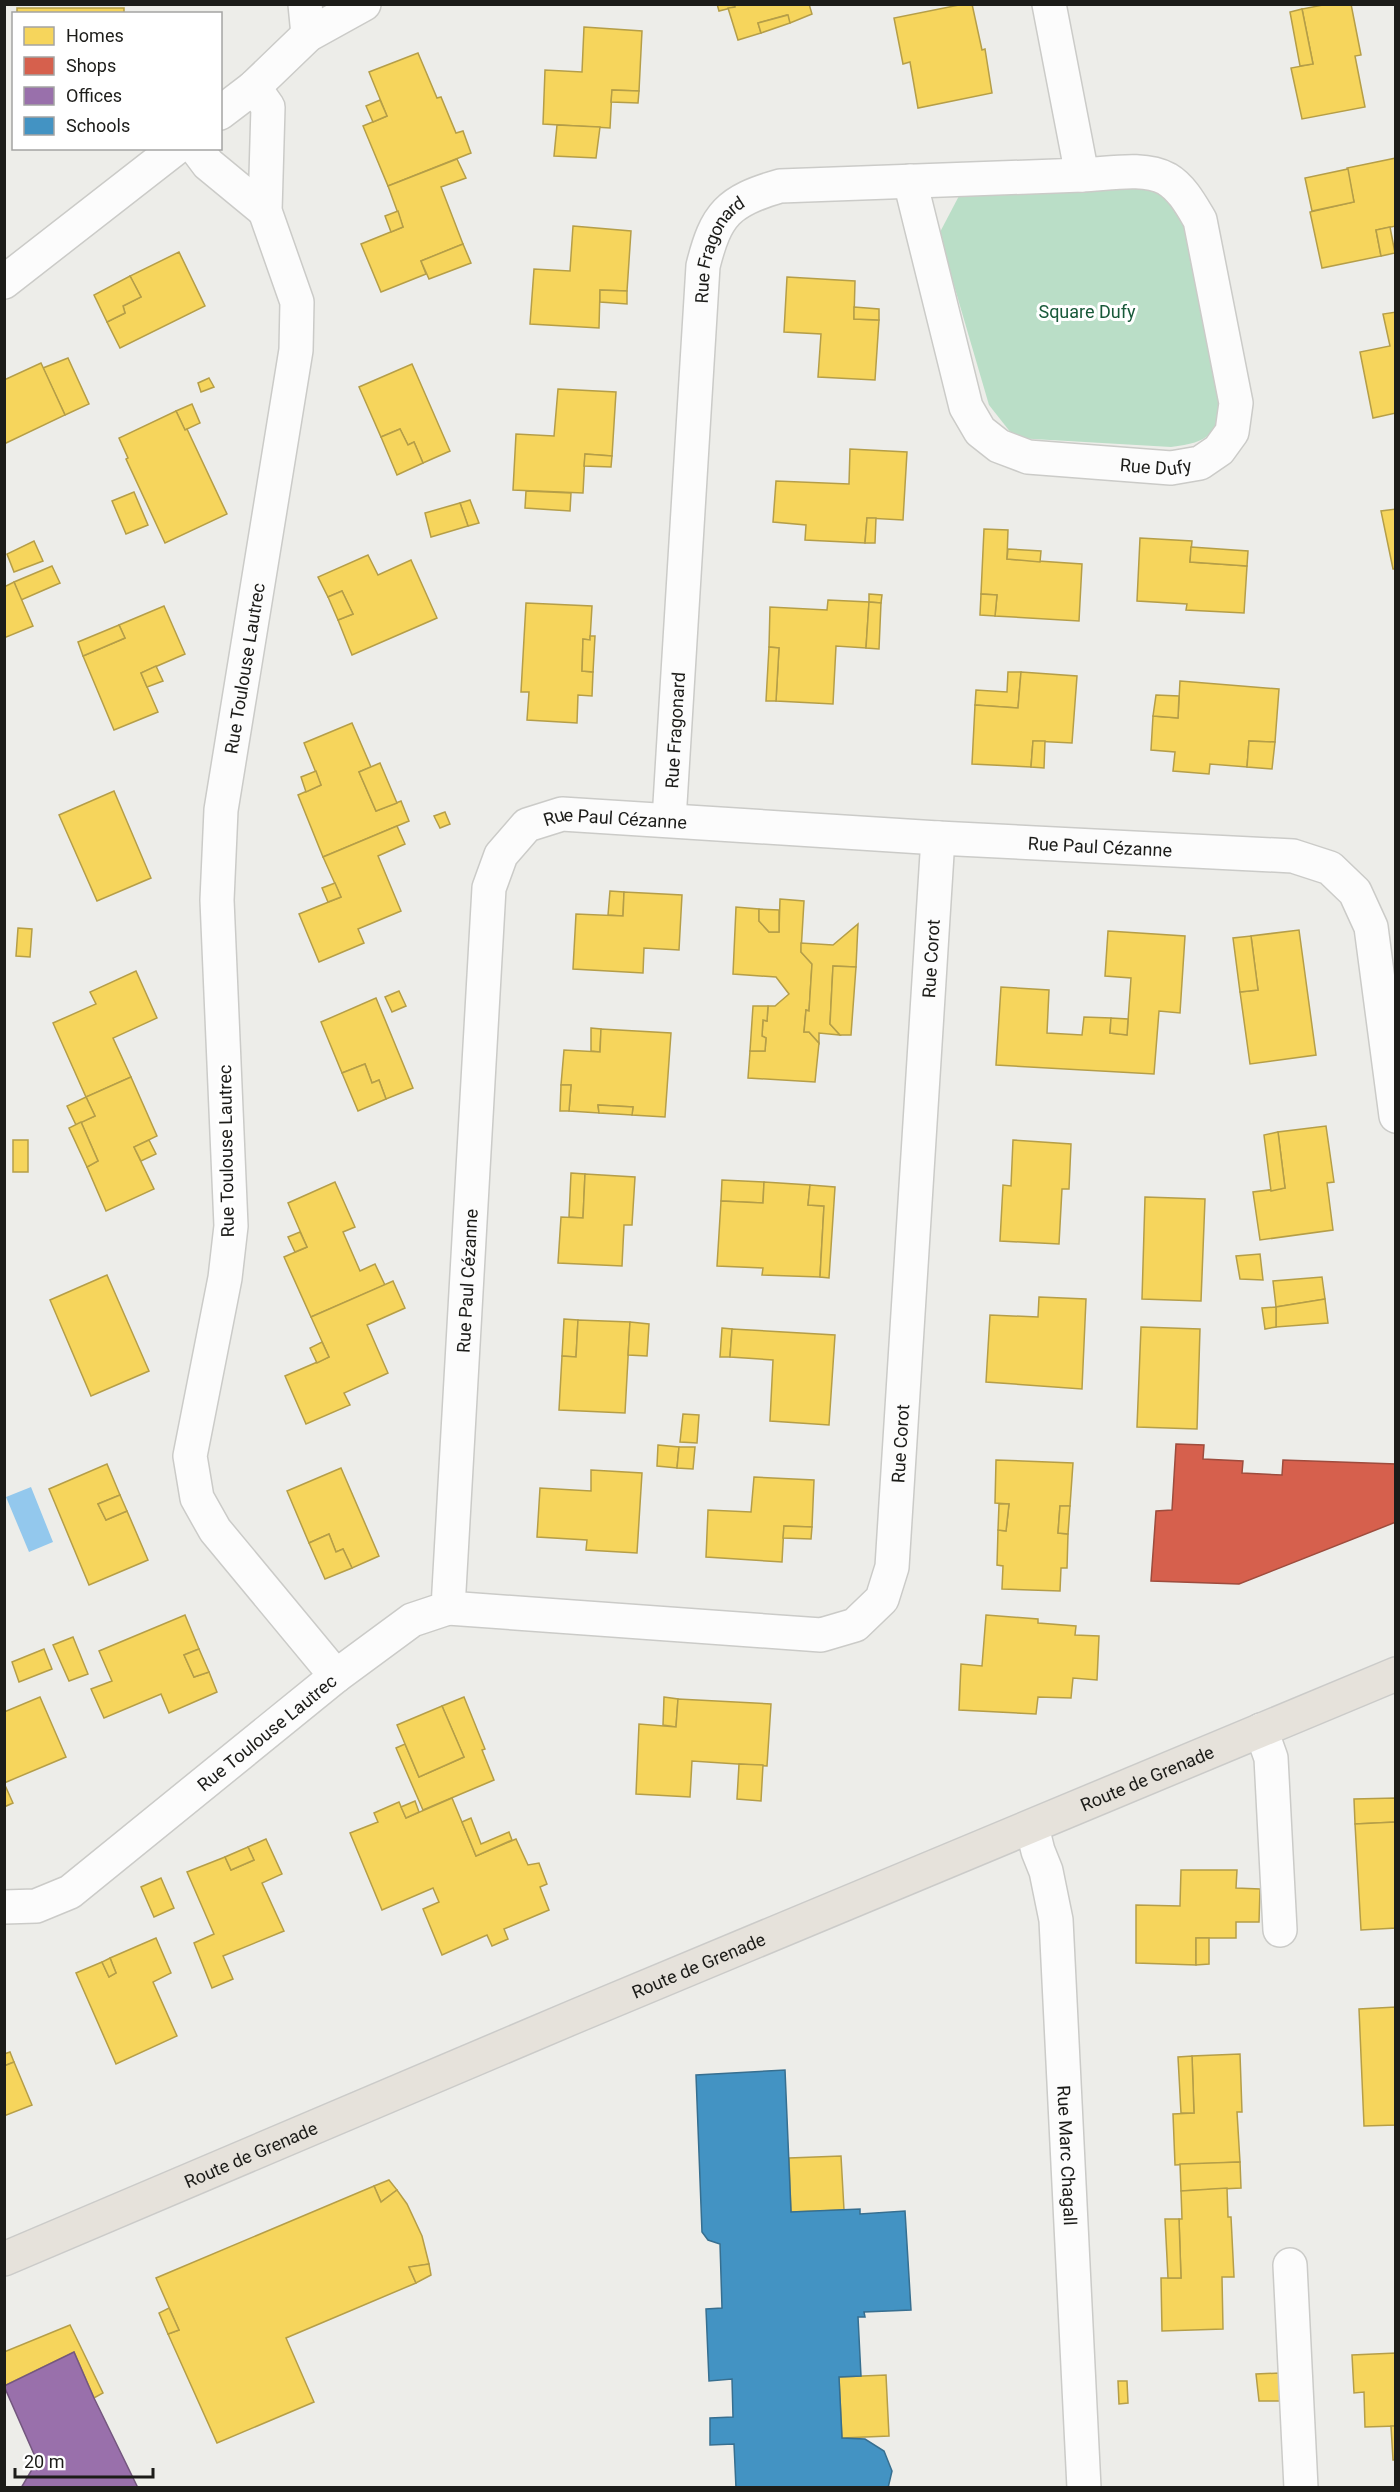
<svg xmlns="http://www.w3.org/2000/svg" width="1400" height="2492" font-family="Roboto,sans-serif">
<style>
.green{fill:#badec7}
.water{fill:#93c8ed}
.homes{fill:#f6d55c;stroke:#b59e48;stroke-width:1.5}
.shops{fill:#d6604d;stroke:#9e4c3d;stroke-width:1.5}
.offices{fill:#9970ab;stroke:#74577f;stroke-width:1.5}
.schools{fill:#4393c3;stroke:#376f90;stroke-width:1.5}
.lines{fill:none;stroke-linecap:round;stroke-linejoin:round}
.minor-casing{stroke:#cbcbc8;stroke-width:36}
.major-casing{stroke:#cbcbc9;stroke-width:36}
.minor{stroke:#fcfcfc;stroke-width:33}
.major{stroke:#e6e2db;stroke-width:33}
.labels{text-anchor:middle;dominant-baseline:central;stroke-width:6;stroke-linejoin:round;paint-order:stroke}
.street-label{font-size:18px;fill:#1c1c19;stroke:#fff}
.park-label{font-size:18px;fill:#185939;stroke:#fff}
</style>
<rect width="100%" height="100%" fill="#edede9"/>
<!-- green -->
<path class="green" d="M 1137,187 L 1161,193 L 1195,234 L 1223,397 C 1217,435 1210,442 1171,447 L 1015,438 L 989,405 L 939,234 L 960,194 Z"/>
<!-- water -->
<polygon class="water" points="31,1487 53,1542 29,1552 6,1497"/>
<!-- homes -->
<g class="homes">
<polygon points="717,4 735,4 735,7 719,11"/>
<polygon points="735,4 809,4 812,14 790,23 787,15 758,23 761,33 738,40 728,8 735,7"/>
<polygon points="964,4 972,4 982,50 985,49 992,93 918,108 910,62 903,64 894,18"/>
<polygon points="1328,4 1351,4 1361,55 1355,56 1365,107 1302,119 1291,68 1313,64 1302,9"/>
<rect x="17" y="8" width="107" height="6"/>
<polygon points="1302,9 1313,64 1300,66 1290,12"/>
<polygon points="788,15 790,23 761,33 758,23"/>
<polygon points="584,27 642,31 639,91 612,90 610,128 543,124 545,70 582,72"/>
<polygon points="418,53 437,98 441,97 456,133 463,131 471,153 388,186 363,126 387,116 369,72"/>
<polygon points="612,90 639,91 638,103 611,102"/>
<polygon points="380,100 387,116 373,122 366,106"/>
<polygon points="557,125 600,127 596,158 554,156"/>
<polygon points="1396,158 1396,226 1376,230 1381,256 1322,268 1310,212 1354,202 1347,168"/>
<polygon points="457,159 466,178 441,187 463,244 421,261 426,274 381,292 361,244 403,227 388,186"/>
<polygon points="1348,169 1354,202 1312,211 1305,178"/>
<polygon points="398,211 403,227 391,232 385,216"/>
<polygon points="573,226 631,231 627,291 600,290 599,328 530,324 534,269 570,271"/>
<polygon points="1390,227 1395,253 1381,256 1376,230"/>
<polygon points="463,244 471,263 429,279 421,261"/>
<polygon points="179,252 205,306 120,348 107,322 125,313 123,306 141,297 130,276"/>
<polygon points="130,276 141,297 123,306 125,313 107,322 94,295"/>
<polygon points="787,277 855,281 854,319 879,320 875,380 818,377 821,334 784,332"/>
<polygon points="600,290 627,291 627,304 600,302"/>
<polygon points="854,307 879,309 879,320 854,319"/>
<polygon points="1396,312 1396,413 1373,418 1360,352 1390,346 1383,314"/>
<polygon points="68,358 89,404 65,415 43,368"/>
<polygon points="41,363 65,415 4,444 4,380"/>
<polygon points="412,364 450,451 423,463 414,442 408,445 400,429 381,437 359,387"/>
<polygon points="209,378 214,387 201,392 198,383"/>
<polygon points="558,389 616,392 612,456 585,454 583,493 513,490 516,434 554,436"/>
<polygon points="192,404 200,423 185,430 176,411"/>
<polygon points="176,411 185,430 187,429 227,514 165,543 126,459 128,458 119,438"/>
<polygon points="400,429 408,445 414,442 423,463 397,475 381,437"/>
<polygon points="850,449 907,452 903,520 867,518 865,543 805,540 806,525 773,522 776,481 849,484"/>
<polygon points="585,454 612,456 611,467 584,466"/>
<polygon points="526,491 571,493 570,511 525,508"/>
<polygon points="134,492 148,525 126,534 112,501"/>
<polygon points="470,500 479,523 468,526 460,503"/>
<polygon points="460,503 468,526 431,537 425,513"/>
<polygon points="1396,509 1396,569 1393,569 1381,511"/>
<polygon points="867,518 876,518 875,543 865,543"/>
<polygon points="984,529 1008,530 1007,559 1082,564 1079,621 995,616 997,595 981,594"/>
<polygon points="1140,538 1192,541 1190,562 1247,566 1244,613 1186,610 1187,604 1137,601"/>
<polygon points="34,541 43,561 14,572 7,554"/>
<polygon points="1191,547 1248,551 1247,566 1190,562"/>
<polygon points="1008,549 1041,551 1040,562 1007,559"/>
<polygon points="368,555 378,575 411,560 437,618 352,655 338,620 353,614 342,591 328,597 318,577"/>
<polygon points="52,566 60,583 21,600 14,582"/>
<polygon points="14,582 33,626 4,638 4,587"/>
<polygon points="342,591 353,614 338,620 328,597"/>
<polygon points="869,594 882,595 881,603 869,602"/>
<polygon points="981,594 997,595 995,616 980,615"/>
<polygon points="828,600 869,602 866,648 836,646 833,704 776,701 779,648 769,647 770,607 827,610"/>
<polygon points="869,602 881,603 879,649 866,648"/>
<polygon points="526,603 592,606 590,640 583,639 582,671 593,672 592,696 578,695 577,723 527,720 529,692 521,692"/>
<polygon points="164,606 185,654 141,673 158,712 114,730 83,656 125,638 119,625"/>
<polygon points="119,625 125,638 83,656 78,642"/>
<polygon points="590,636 595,636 593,672 582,671 583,639 590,640"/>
<polygon points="769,647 779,648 776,701 766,701"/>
<polygon points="156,666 163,681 147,687 141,673"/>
<polygon points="1008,672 1021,672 1018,708 975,705 976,690 1007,692"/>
<polygon points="1021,672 1077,676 1072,743 1033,741 1031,767 972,764 975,705 1018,708"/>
<polygon points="1180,681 1279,689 1275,742 1249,741 1247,767 1210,764 1209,774 1173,771 1175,752 1151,750 1153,716 1178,718"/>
<polygon points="1156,695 1179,696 1178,718 1153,716"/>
<polygon points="352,723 371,767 359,772 376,811 401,801 409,821 323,857 298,795 321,785 304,743"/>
<polygon points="1033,741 1045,741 1044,768 1031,767"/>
<polygon points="1249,741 1275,742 1272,769 1247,767"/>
<polygon points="380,763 397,803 376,811 359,772"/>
<polygon points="316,771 321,785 306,792 301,777"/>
<polygon points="114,791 151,878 97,901 59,815"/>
<polygon points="445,812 450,824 440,828 434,816"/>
<polygon points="397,826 405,844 378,856 401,911 358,929 364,943 319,962 299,914 341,897 323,857"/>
<polygon points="335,883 341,897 328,902 322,888"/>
<polygon points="610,891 624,892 623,916 608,915"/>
<polygon points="624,892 682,895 679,950 644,948 643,973 573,969 576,914 623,916"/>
<polygon points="780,899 804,901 801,952 812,964 809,1011 806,1010 804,1032 809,1032 819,1043 815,1082 748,1078 750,1051 765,1051 766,1038 762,1036 763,1020 767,1021 768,1006 775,1006 789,994 776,977 733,974 736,907 759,909 759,921 769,932 779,932"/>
<polygon points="759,909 779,910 779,932 769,932 759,921"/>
<polygon points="858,924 856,967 833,966 830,1024 840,1035 819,1033 819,1043 809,1032 804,1032 806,1010 809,1011 812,964 801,952 801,943 833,945"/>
<polygon points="18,928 32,929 30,957 16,956"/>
<polygon points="1299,930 1316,1055 1250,1064 1240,992 1258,990 1251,936"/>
<polygon points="1108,931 1185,936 1180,1013 1159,1011 1154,1074 996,1065 1001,987 1049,990 1047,1033 1082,1035 1084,1017 1111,1018 1110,1033 1127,1035 1131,978 1105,976"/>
<polygon points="1251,936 1258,990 1240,992 1233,938"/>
<polygon points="833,966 856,967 851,1035 840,1035 830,1024"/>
<polygon points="136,971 157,1018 113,1038 131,1077 86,1097 53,1023 96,1004 90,992"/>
<polygon points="399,991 406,1006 392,1012 385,997"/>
<polygon points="376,998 413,1088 386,1099 379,1080 372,1083 365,1064 342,1073 321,1022"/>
<polygon points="753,1006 768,1006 767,1021 763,1020 762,1036 766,1038 765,1051 750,1051"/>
<polygon points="1111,1018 1128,1019 1127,1035 1110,1033"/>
<polygon points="591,1028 601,1029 600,1052 591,1051"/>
<polygon points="601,1029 671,1033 665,1117 632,1115 633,1107 598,1105 599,1113 569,1111 571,1085 561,1085 564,1050 600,1052"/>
<polygon points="365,1064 372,1083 379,1080 386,1099 358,1111 342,1073"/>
<polygon points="131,1077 157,1136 134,1147 154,1189 106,1211 87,1167 98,1161 81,1122 95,1116 86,1097"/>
<polygon points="561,1085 571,1085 569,1111 560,1111"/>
<polygon points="86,1097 95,1116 76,1125 67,1106"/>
<polygon points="598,1105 633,1107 632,1115 599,1113"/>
<polygon points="81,1122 98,1161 87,1167 69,1128"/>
<polygon points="1326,1126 1334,1182 1327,1183 1333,1230 1260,1240 1253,1192 1285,1188 1278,1132"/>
<polygon points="1278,1132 1285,1188 1271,1191 1264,1135"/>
<rect x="13" y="1140" width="15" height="32"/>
<polygon points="149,1140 156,1154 141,1161 134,1147"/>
<polygon points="1013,1140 1071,1144 1069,1189 1062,1189 1059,1244 1000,1241 1003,1185 1011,1186"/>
<polygon points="571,1173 585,1174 583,1218 569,1217"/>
<polygon points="585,1174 635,1177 632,1225 624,1225 622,1266 558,1263 561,1217 583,1218"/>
<polygon points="722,1180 764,1182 763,1203 721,1201"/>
<polygon points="335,1182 355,1227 343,1232 360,1271 375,1264 385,1285 311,1317 284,1257 307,1247 288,1203"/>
<polygon points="764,1182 810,1185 808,1205 824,1206 820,1277 762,1275 763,1268 717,1266 721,1201 763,1203"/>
<polygon points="810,1185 835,1187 829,1278 820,1277 824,1206 808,1205"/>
<polygon points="1145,1197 1205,1199 1201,1301 1142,1299"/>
<polygon points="300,1232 307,1247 295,1252 288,1237"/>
<polygon points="1260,1254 1263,1280 1240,1279 1236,1256"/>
<polygon points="107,1275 149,1371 91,1396 50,1300"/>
<polygon points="1322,1277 1325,1299 1276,1307 1273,1281"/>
<polygon points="393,1281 405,1308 367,1325 388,1373 344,1393 350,1405 306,1424 285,1376 329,1357 311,1317"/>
<polygon points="1039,1297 1086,1299 1082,1389 986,1382 990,1315 1038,1317"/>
<polygon points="1325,1299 1328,1323 1276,1327 1276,1307"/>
<polygon points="1276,1307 1276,1327 1265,1329 1262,1308"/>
<polygon points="564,1319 578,1320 576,1357 562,1356"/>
<polygon points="578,1320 630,1322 625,1413 559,1410 562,1356 576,1357"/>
<polygon points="630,1322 649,1324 647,1356 628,1355"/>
<polygon points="1141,1327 1200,1329 1197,1429 1137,1427"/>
<polygon points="722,1328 732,1329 730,1357 720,1357"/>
<polygon points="732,1329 835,1335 829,1425 770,1421 773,1360 730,1357"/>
<polygon points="322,1342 329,1357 317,1363 310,1348"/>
<polygon points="683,1414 699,1415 697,1443 680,1442"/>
<polygon points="658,1445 679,1447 677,1468 657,1466"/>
<polygon points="679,1447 695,1447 693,1469 677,1468"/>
<polygon points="996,1460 1073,1463 1070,1506 1060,1506 1058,1533 1068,1534 1067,1568 1061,1568 1060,1591 1002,1589 1003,1566 997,1565 998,1530 1006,1531 1009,1504 995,1503"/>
<polygon points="107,1464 120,1495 98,1504 106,1520 127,1511 148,1560 89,1585 49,1489"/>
<polygon points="341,1468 379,1556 352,1568 343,1549 336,1552 329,1534 309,1543 287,1491"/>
<polygon points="591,1470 642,1473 637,1553 586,1550 587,1540 537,1537 540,1488 591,1491"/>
<polygon points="754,1477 814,1480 812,1527 784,1526 782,1562 706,1557 708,1510 751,1512"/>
<polygon points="120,1495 127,1511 106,1520 98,1504"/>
<polygon points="999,1504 1009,1504 1006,1531 998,1530"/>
<polygon points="1060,1506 1070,1506 1068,1534 1058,1533"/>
<polygon points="784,1526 812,1527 811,1539 783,1538"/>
<polygon points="329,1534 336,1552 343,1549 352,1568 325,1579 309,1543"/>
<polygon points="185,1615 199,1649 184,1655 194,1677 209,1672 217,1692 169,1713 161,1694 104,1718 91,1689 112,1681 99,1651"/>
<polygon points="986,1615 1038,1619 1038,1623 1076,1626 1075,1635 1099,1636 1097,1680 1073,1678 1071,1698 1038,1697 1036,1714 959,1710 961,1664 982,1666"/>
<polygon points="73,1637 88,1674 69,1681 53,1645"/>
<polygon points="44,1649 52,1669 19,1682 12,1662"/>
<polygon points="199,1649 209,1672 194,1677 184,1655"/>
<polygon points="40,1697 66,1757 4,1783 4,1712"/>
<polygon points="464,1697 485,1749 482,1750 494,1780 423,1810 396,1748 405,1744 419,1777 464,1757 442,1706"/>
<polygon points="664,1697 678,1699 676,1727 663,1725"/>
<polygon points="678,1699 771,1704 767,1766 692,1761 690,1797 636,1794 639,1724 676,1727"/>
<polygon points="442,1706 464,1757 419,1777 397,1725"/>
<polygon points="739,1764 763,1765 761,1801 737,1799"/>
<polygon points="4,1783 13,1803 4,1807"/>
<polygon points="452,1798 476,1856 516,1839 528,1865 539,1863 547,1884 540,1887 549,1910 504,1929 508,1939 492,1946 487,1935 442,1955 423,1909 439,1902 433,1888 382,1910 350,1833 378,1822 374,1813 399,1802 406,1818"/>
<polygon points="1396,1798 1396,1822 1355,1824 1354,1799"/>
<polygon points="415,1801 419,1812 406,1818 401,1807"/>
<polygon points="471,1818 481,1844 509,1832 512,1840 476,1856 462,1822"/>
<polygon points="1396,1822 1396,1928 1361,1930 1355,1824"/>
<polygon points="266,1839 282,1874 262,1883 284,1931 223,1956 233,1979 212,1988 194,1943 214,1934 187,1872 225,1857 231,1870 254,1860 248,1847"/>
<polygon points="248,1847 254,1860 231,1870 225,1857"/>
<polygon points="1181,1870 1237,1870 1236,1888 1260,1889 1259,1922 1236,1922 1236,1938 1196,1938 1196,1965 1136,1963 1136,1905 1180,1906"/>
<polygon points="161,1878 174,1908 154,1917 141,1887"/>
<polygon points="156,1938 171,1973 153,1982 177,2036 116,2064 76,1973 102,1962 109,1977 116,1973 110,1958"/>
<polygon points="1196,1938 1209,1938 1209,1964 1196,1965"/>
<polygon points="110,1958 116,1973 109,1977 102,1962"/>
<polygon points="1396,2007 1396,2125 1364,2126 1359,2009"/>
<polygon points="10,2052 14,2062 4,2066 4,2054"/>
<polygon points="1240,2054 1242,2112 1237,2112 1240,2162 1175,2165 1173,2114 1194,2113 1192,2056"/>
<polygon points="1192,2056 1194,2113 1181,2113 1178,2057"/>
<polygon points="14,2062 32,2105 4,2116 4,2066"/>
<polygon points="841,2156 844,2210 791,2212 789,2158"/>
<polygon points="1240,2162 1241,2188 1181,2191 1180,2164"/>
<polygon points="389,2180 397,2190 381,2202 374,2186"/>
<polygon points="374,2186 381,2202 397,2190 407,2204 422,2236 429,2264 409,2267 416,2283 286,2338 314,2402 217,2443 168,2334 179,2330 156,2278"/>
<polygon points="1227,2188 1228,2217 1231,2217 1234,2277 1222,2277 1223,2329 1162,2331 1161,2278 1181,2278 1179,2219 1182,2219 1181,2191"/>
<polygon points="1165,2219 1179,2219 1181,2278 1168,2278"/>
<polygon points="429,2264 431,2275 416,2283 409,2267"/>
<polygon points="169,2308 179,2330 168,2334 159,2313"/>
<polygon points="70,2325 103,2393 94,2398 74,2352 4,2386 4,2352"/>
<polygon points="1396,2353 1396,2426 1365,2427 1364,2392 1354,2393 1352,2355"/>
<polygon points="1280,2373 1282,2401 1259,2401 1256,2374"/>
<polygon points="886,2375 889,2436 842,2438 839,2377"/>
<polygon points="1118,2381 1127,2381 1128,2403 1119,2404"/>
<polygon points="1391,2426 1396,2426 1396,2460 1393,2460"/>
</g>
<!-- shops -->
<polygon class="shops" points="1176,1444 1204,1445 1203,1459 1243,1461 1242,1473 1282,1475 1283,1460 1396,1464 1396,1522 1239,1584 1151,1581 1156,1511 1172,1510"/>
<!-- offices -->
<polygon class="offices" points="74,2352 94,2398 138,2488 21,2488 37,2461 4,2386"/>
<!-- schools -->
<polygon class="schools" points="785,2070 791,2212 860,2209 860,2214 905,2211 911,2310 864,2312 865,2317 858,2317 861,2376 839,2377 842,2438 865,2439 884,2451 892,2471 888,2488 736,2488 734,2444 710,2445 710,2418 733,2417 732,2379 709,2381 706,2309 722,2308 720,2244 708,2240 702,2232 696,2075"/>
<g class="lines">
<!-- minor casing -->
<g class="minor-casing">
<g id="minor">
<polyline points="305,4 308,35"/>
<polyline points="220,113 254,87 308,35 364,4"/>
<polyline points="196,148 208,164 265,211"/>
<path id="s1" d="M 910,181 L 966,407 L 980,431 L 999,446 L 1028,457 L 1171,468 L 1200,463 L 1219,450 L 1232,432 L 1236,403 L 1200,220 C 1191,205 1182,188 1167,179 C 1144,166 1108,174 1082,175"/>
<polyline points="4,282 176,148"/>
<path id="s2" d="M 669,820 L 703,266 C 716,214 728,201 780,186 L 1082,175 L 1049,4"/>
<path id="s3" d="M 448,1608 L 821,1635 L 855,1625 L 882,1599 L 892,1567 L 938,838"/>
<path id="s4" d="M 336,1676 L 412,1620 L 448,1608 L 489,888 L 501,855 L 527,825 L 562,814 L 938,838 L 1293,856 L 1330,868 L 1355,892 L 1371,927 L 1396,1116"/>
<polyline points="1261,1730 1271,1758 1280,1930"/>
<path id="s5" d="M 1032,1827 L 1038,1851 L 1046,1871 L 1056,1920 L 1084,2488"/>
<path id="s6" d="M 4,1907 L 36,1906 L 70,1892 L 336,1676 L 215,1530 L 197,1498 L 190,1456 L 225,1278 L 231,1226 L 217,900 L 221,810 L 296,350 L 297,302 L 265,211 L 268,107 L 254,87"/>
<polyline points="1290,2265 1301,2488"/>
</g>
</g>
<!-- major casing -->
<g class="major-casing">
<g id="major">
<path id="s7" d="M 4,2259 L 576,2016 L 1396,1674"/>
</g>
</g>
<!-- minor -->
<use href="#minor" class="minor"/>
<!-- major -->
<use href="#major" class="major"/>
</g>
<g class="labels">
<!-- street labels -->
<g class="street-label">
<text stroke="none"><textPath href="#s2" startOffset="576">Rue Fragonard</textPath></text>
<text stroke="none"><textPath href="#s1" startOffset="444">Rue Dufy</textPath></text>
<text stroke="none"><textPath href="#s6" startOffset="1474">Rue Toulouse Lautrec</textPath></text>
<text stroke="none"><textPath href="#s2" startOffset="90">Rue Fragonard</textPath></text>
<text stroke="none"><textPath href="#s4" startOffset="1018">Rue Paul Cézanne</textPath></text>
<text stroke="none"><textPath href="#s4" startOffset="1504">Rue Paul Cézanne</textPath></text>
<text stroke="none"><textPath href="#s3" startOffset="1090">Rue Corot</textPath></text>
<text transform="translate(226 1151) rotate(-91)">Rue Toulouse Lautrec</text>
<text stroke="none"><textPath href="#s4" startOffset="460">Rue Paul Cézanne</textPath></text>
<text stroke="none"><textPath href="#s3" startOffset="604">Rue Corot</textPath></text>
<text stroke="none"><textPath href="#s6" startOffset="322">Rue Toulouse Lautrec</textPath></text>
<text stroke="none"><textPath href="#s7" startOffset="1240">Route de Grenade</textPath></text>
<text stroke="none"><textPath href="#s7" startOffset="754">Route de Grenade</textPath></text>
<text stroke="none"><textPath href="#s7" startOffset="268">Route de Grenade</textPath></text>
<text stroke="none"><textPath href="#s5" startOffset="332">Rue Marc Chagall</textPath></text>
</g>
<!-- park labels -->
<g class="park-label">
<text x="1087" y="311">Square Dufy</text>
</g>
</g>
<!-- border -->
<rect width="1400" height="2492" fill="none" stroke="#1c1c19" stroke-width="12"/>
<!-- legend -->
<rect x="12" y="12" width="210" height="138" fill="#ffffff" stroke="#a4a4a3" stroke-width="1.5"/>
<rect x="24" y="27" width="30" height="18" fill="#f6d55c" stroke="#a4a4a3" stroke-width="1.5"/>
<text x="66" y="42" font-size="18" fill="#1c1c19">Homes</text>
<rect x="24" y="57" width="30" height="18" fill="#d6604d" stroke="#a4a4a3" stroke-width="1.5"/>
<text x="66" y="72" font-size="18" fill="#1c1c19">Shops</text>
<rect x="24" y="87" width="30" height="18" fill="#9970ab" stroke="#a4a4a3" stroke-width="1.5"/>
<text x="66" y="102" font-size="18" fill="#1c1c19">Offices</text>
<rect x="24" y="117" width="30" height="18" fill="#4393c3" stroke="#a4a4a3" stroke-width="1.5"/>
<text x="66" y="132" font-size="18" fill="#1c1c19">Schools</text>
<!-- scale -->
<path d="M15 2468v9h138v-9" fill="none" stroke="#1c1c19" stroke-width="3"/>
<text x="24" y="2468" font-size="18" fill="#1c1c19" stroke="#ffffff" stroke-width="4.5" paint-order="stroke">20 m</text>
</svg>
